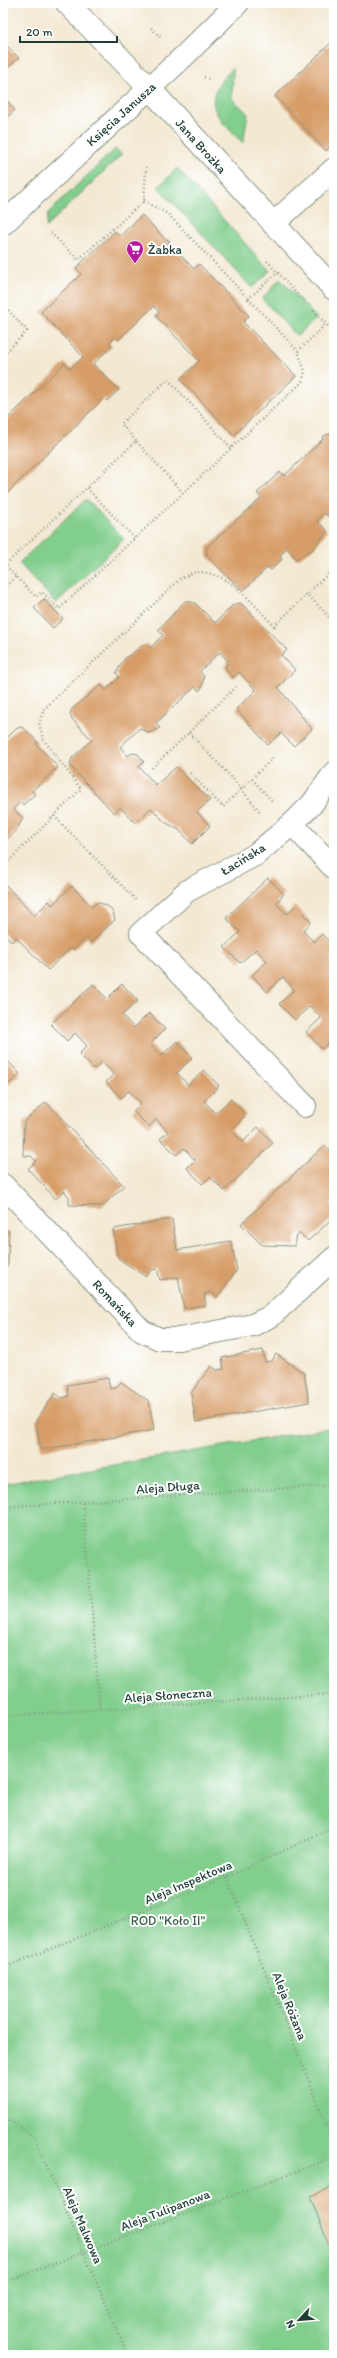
<svg xmlns="http://www.w3.org/2000/svg" width="337" height="2358" font-family="Itim,sans-serif">
<style>
.green{fill:#81ce8d;stroke:#508660}
.building{fill:#d79d67}
.lines{fill:none;stroke-linecap:round;stroke-linejoin:round}
.minor-casing{stroke:#899384;stroke-width:24}
.path{stroke:#899384;stroke-width:2.5;stroke-dasharray:1 3;stroke-linecap:butt}
.minor{stroke:#fff;stroke-width:22}
.labels{text-anchor:middle;dominant-baseline:central;stroke-width:4;stroke-linejoin:round;paint-order:stroke}
.street-label{font-size:13px;fill:#1f3d34;stroke:#fff}
.poi-label{font-size:13px;fill:#1f3d34;stroke:#fff;text-anchor:start}
.park-label{font-size:13px;fill:#38614a;stroke:#fff}
</style>
<rect width="100%" height="100%" fill="#fff"/>
<filter id="ink" filterUnits="userSpaceOnUse"><feTurbulence type="fractalNoise" baseFrequency=".025" numOctaves="2"/><feDisplacementMap in="SourceGraphic" scale="8" xChannelSelector="R" yChannelSelector="G"/><feConvolveMatrix kernelMatrix="1 2 1 2 8 2 1 2 1" color-interpolation-filters="sRGB"/></filter>
<filter id="wash" filterUnits="userSpaceOnUse"><feTurbulence type="fractalNoise" baseFrequency=".012" numOctaves="4" result="noise"/><feDisplacementMap in="SourceGraphic" scale="16" xChannelSelector="R" yChannelSelector="G"/><feGaussianBlur stdDeviation="0.9" result="paint"/><feColorMatrix in="noise" values="0 0 0 0 0 0 0 0 0 0 0 0 0 0 0 0 0 1.4 0 .05"/><feComposite in="paint" operator="in"/></filter>
<g filter="url(#wash)">
<rect width="100%" height="100%" fill="#f3e9d3"/>
<!-- green -->
<g class="green">
<path d="M 233,68 L 232,98 L 248,114 L 243,143 C 215,116 198,101 233,68 Z"/>
<polygon points="115,149 122,154 46,227 48,213"/>
<polygon points="177,168 270,271 252,288 158,187"/>
<polygon points="280,279 317,318 297,336 262,299"/>
<polygon points="86,499 124,539 56,603 19,563"/>
<polygon points="334,1427 334,2355 3,2355 3,1484"/>
</g>
<g id="blocks">
<!-- building -->
<g class="building">
<polygon points="334,40 334,143 326,151 275,96"/>
<polygon points="3,42 19,58 3,72"/>
<polygon points="3,96 15,110 3,121"/>
<polygon points="142,215 166,240 167,239 170,241 168,242 194,269 199,264 249,316 243,322 296,376 234,435 180,379 199,361 156,316 159,312 154,306 118,340 115,337 109,343 112,346 93,364 119,390 107,401 104,398 3,497 3,423 65,363 70,369 83,357 41,312 81,274 76,268 115,231 120,236"/>
<polygon points="329,434 334,436 334,511 327,516 324,513 317,521 327,530 325,534 313,549 299,558 296,559 287,548 280,556 282,559 271,570 268,567 243,591 207,556 207,547 261,498 257,493 280,472 284,476 323,439 322,437"/>
<polygon points="44,599 63,619 53,628 34,608"/>
<polygon points="185,601 195,603 215,623 233,605 240,603 243,605 287,650 281,655 295,670 278,687 312,729 294,746 281,733 268,745 236,709 256,690 239,672 233,678 225,668 228,661 220,652 200,671 204,677 202,687 199,691 195,687 156,723 160,728 149,733 140,728 120,747 128,756 132,753 138,754 144,762 139,767 156,785 176,767 210,800 197,812 210,826 192,844 179,830 165,822 151,808 135,823 120,807 114,813 72,768 70,764 72,758 92,740 72,719 70,714 72,709 101,685 106,690 119,677 116,673 124,659 142,646 147,644 150,648 163,635 158,630"/>
<polygon points="21,727 25,729 38,743 36,744 58,767 32,791 35,794 23,805 21,802 13,809 23,818 16,831 3,843 3,742 16,729"/>
<polygon points="268,878 284,894 276,903 287,914 295,906 311,922 303,931 314,942 322,934 334,947 334,956 331,960 334,963 334,1037 322,1049 306,1032 321,1018 310,1006 295,1020 279,1004 294,990 283,977 267,992 252,975 267,961 256,949 240,963 224,947 240,932 226,918"/>
<polygon points="6,885 34,916 49,901 52,905 72,886 92,907 98,902 109,907 113,912 115,920 91,942 87,937 73,950 71,948 48,970 16,937 12,942 3,933 3,888"/>
<polygon points="93,984 107,999 122,984 138,1001 122,1015 134,1028 149,1013 165,1029 150,1044 161,1056 177,1041 192,1058 177,1073 188,1085 204,1070 219,1086 204,1101 215,1113 231,1099 246,1115 231,1130 243,1142 258,1127 273,1143 224,1191 210,1177 202,1184 187,1168 195,1160 184,1148 176,1155 160,1139 168,1132 156,1119 149,1127 133,1111 141,1103 129,1091 121,1098 106,1082 114,1074 102,1062 94,1069 79,1054 87,1046 75,1033 67,1041 51,1024"/>
<polygon points="3,1056 20,1074 3,1089"/>
<polygon points="46,1102 124,1186 102,1206 69,1205 69,1197 64,1191 56,1199 28,1169 36,1161 31,1156 23,1156 24,1122"/>
<polygon points="325,1145 334,1155 334,1201 331,1204 334,1208 334,1217 308,1241 300,1233 295,1238 295,1246 262,1245 241,1224"/>
<polygon points="172,1219 177,1250 231,1241 237,1270 217,1297 211,1292 204,1294 206,1305 184,1308 178,1277 160,1280 157,1269 151,1270 146,1277 118,1258 113,1229"/>
<polygon points="3,1231 9,1231 8,1265 3,1270"/>
<polygon points="263,1350 265,1362 272,1361 276,1354 304,1373 309,1402 196,1422 191,1393 211,1366 217,1370 224,1369 222,1358"/>
<polygon points="108,1378 110,1389 116,1388 121,1382 149,1401 154,1430 41,1450 36,1421 55,1393 62,1398 69,1396 67,1385"/>
<polygon points="331,2188 334,2194 334,2250 331,2251 310,2196"/>
</g>
</g>
</g>
<g filter="url(#ink)">
<use href="#blocks" fill-opacity="0" stroke="#899384" stroke-width="1"/>
<g class="lines">
<!-- minor casing -->
<g class="minor-casing">
<g id="minor">
<polyline points="67,3 149,88 334,289"/>
<polyline points="3,224 182,58 238,3"/>
<polyline points="273,224 334,169"/>
<polyline points="292,824 334,868"/>
<polyline points="305,1106 141,933 187,891 255,855 292,824 312,804 334,773"/>
<polyline points="3,1185 142,1331 160,1339 179,1339 253,1325 271,1316 334,1258"/>
</g>
</g>
<!-- path -->
<g class="path">
<polyline points="151,28 162,39"/>
<polyline points="204,77 211,80"/>
<polyline points="144,201 168,214 298,351 326,324"/>
<polyline points="51,233 78,260 144,201 146,167"/>
<polyline points="267,261 299,296"/>
<polyline points="248,299 277,273"/>
<polyline points="3,304 27,331 3,355"/>
<polyline points="313,311 334,332"/>
<polyline points="136,441 121,424 168,379 231,448"/>
<polyline points="87,488 135,539"/>
<polyline points="183,493 136,441 5,565 36,597 42,592 59,609 302,382 305,372 298,351"/>
<polyline points="334,568 307,594 334,622"/>
<polyline points="3,589 16,576"/>
<polyline points="189,733 233,779 261,813"/>
<polyline points="331,745 334,738"/>
<polyline points="152,768 236,687"/>
<polyline points="190,773 223,807 274,757"/>
<polyline points="252,779 273,802"/>
<polyline points="54,816 136,900"/>
<path d="M 3,867 L 81,789 L 43,739 L 39,723 L 44,709 L 180,579 C 185,577 192,572 198,572 C 230,572 254,605 274,626 L 307,594"/>
<polyline points="83,1503 100,1710"/>
<polyline points="3,1507 334,1485"/>
<polyline points="3,1716 334,1694"/>
<polyline points="227,1877 334,2143"/>
<polyline points="3,1968 227,1877 334,1827"/>
<polyline points="3,2116 34,2137 128,2355"/>
<polyline points="3,2283 334,2157"/>
</g>
<!-- minor -->
<use href="#minor" class="minor"/>
</g>
</g>
<!-- icons -->
<defs>
<g id="supermarket-pin" transform="scale(0.9)"><path d="M0 17L-7.5 6A9.5 9.5 0 1 1 7.5 6Z" fill="#b5179e" stroke="#fff"/><path d="M-6-5.5h2.5l.6 2H6L4.5 2H-2.5L-4.4-4H-6ZM-1.5 3.2a1.3 1.3 0 1 0 .1 0ZM3 3.2a1.3 1.3 0 1 0 .1 0Z" fill="#fff"/></g>
</defs>
<g fill-rule="evenodd">
<use href="#supermarket-pin" x="135" y="249"/>
</g>
<g class="labels">
<!-- street labels -->
<g class="street-label">
<text transform="translate(121 114) rotate(-42)">Księcia Janusza</text>
<text transform="translate(201 146) rotate(48)">Jana Brożka</text>
<text transform="translate(243 859) rotate(-32)">Łacińska</text>
<text transform="translate(115 1303) rotate(47)">Romańska</text>
<text transform="translate(168 1487) rotate(-4)">Aleja Długa</text>
<text transform="translate(168 1695) rotate(-4)">Aleja Słoneczna</text>
<text transform="translate(188 1882) rotate(-23)">Aleja Inspektowa</text>
<text transform="translate(290 2006) rotate(68)">Aleja Różana</text>
<text transform="translate(165 2210) rotate(-21)">Aleja Tulipanowa</text>
<text transform="translate(83 2225) rotate(67)">Aleja Malwowa</text>
</g>
<!-- poi labels -->
<g class="poi-label">
<text x="148" y="249">Żabka</text>
</g>
<!-- park labels -->
<g class="park-label">
<text x="168" y="1920">ROD "Koło II"</text>
</g>
</g>
<!-- margin -->
<rect width="337" height="2358" fill="none" stroke="#fff" stroke-width="16"/>
<!-- north arrow -->
<g transform="translate(299 2320) rotate(244)" stroke="#ffffff" stroke-width="3" paint-order="stroke">
<path d="M0-3L7 15L0 10L-7 15Z" fill="#1f3d34"/>
<text y="-6" font-size="11" font-weight="bold" text-anchor="middle" fill="#1f3d34">N</text>
</g>
<!-- scale -->
<path d="M20 36v6h97v-6" fill="none" stroke="#1f3d34" stroke-width="2"/>
<text x="26" y="36" font-size="12" fill="#1f3d34" stroke="#ffffff" stroke-width="3" paint-order="stroke">20 m</text>
</svg>
